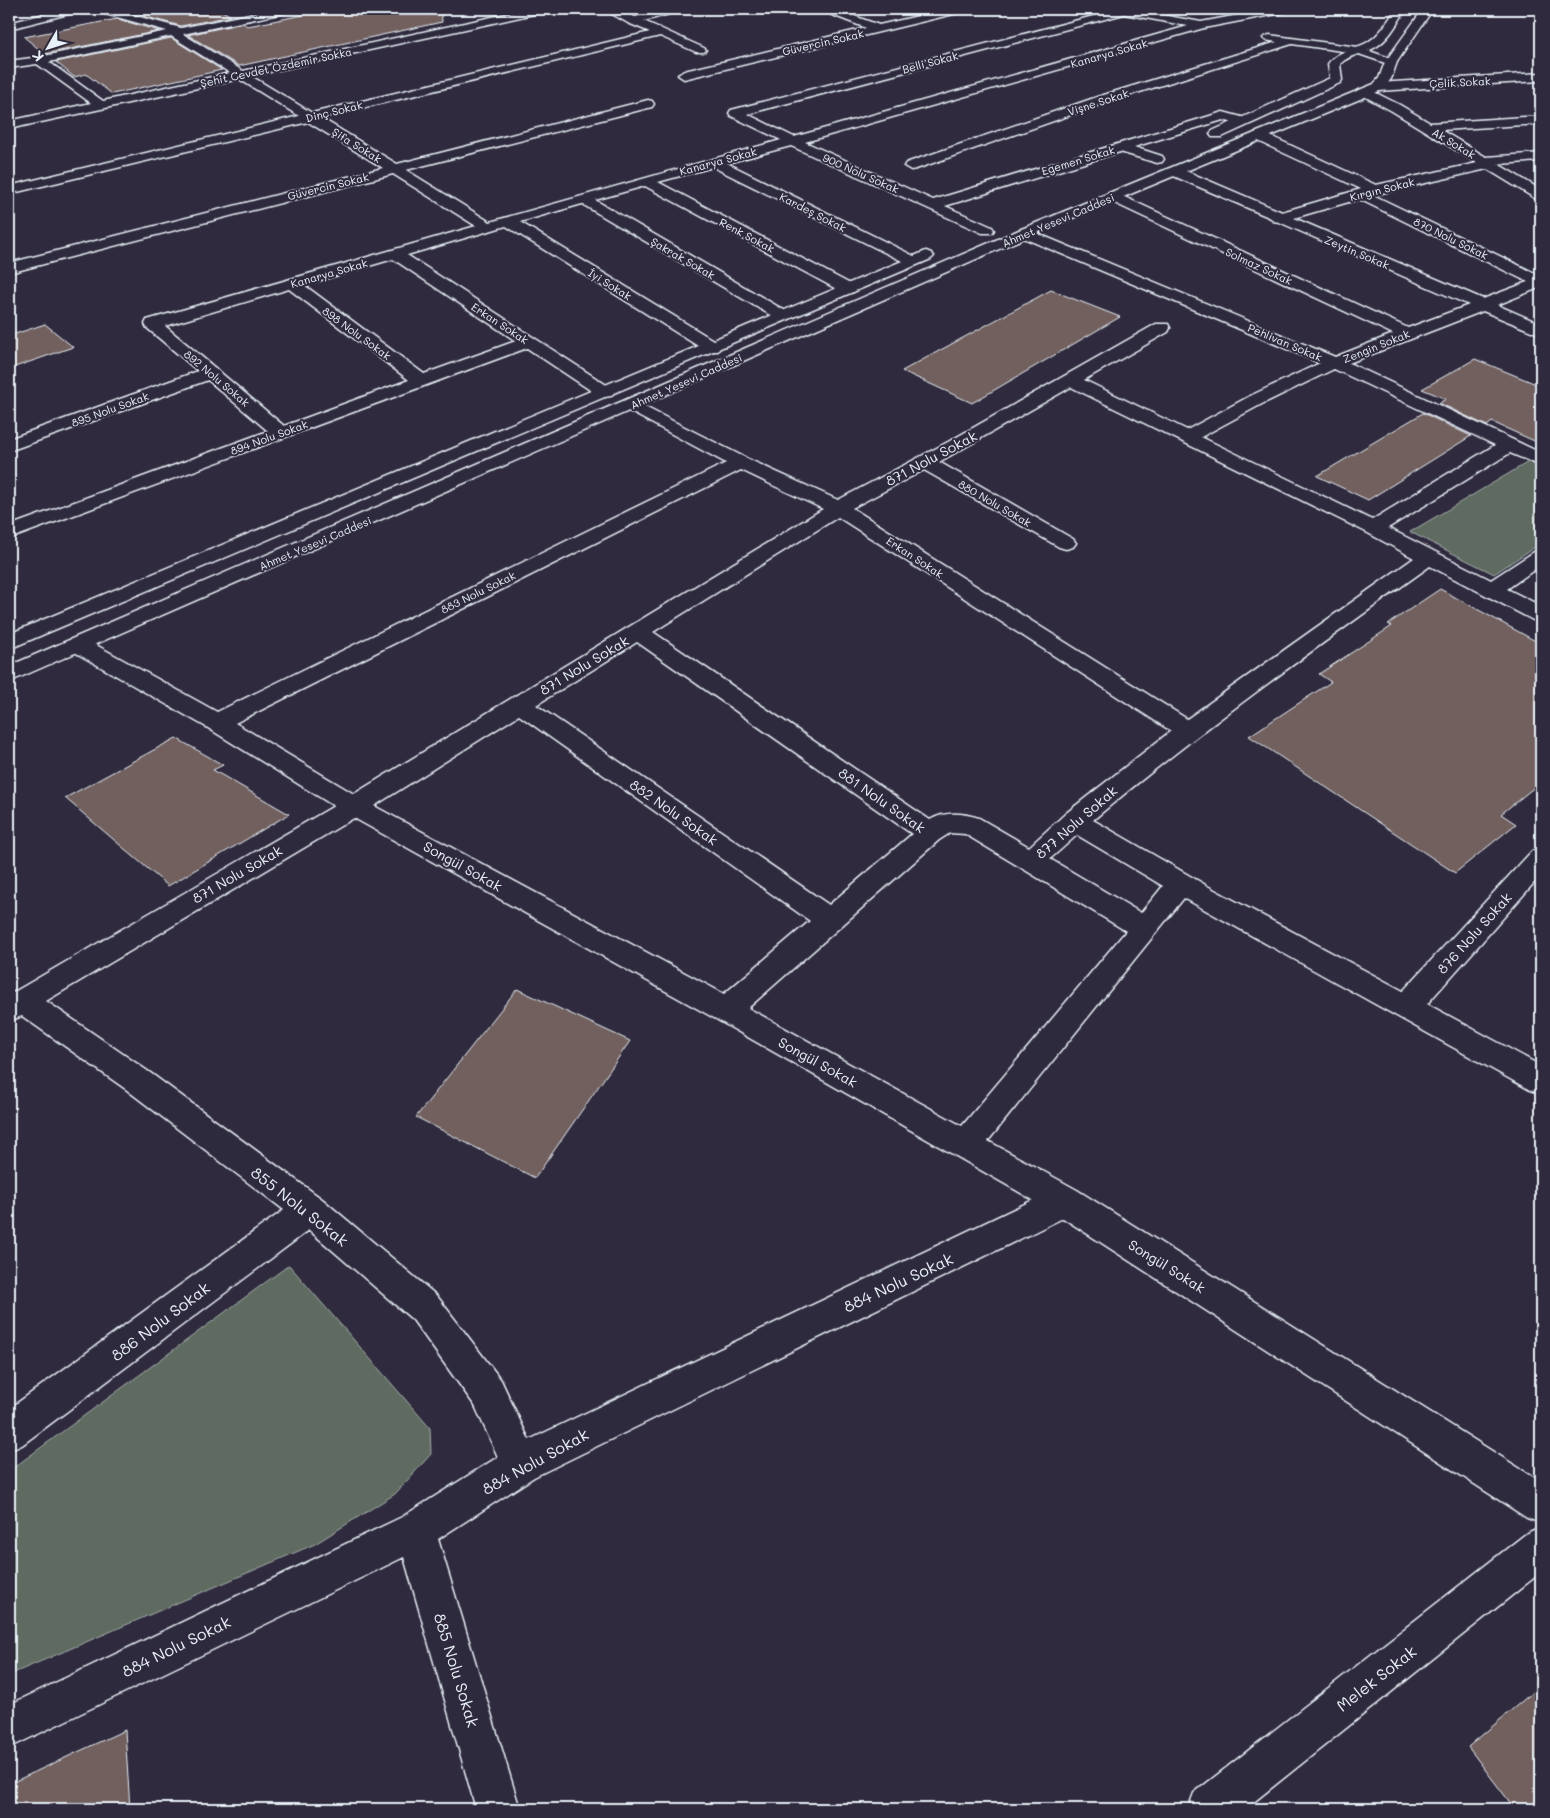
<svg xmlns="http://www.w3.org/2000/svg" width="1550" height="1818" font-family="Mali,sans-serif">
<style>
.green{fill:#5e6b61;stroke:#a3aeac}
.building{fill:#72605f;stroke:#e8f1f8}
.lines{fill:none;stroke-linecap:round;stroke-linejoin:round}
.minor-casing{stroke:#e8f1f8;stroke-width:3}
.major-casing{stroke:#e8f1f8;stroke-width:3}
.minor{fill:#2f2a3d;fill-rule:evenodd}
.major{fill:#2f2a3d;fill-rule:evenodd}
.labels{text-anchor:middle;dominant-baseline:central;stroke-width:4;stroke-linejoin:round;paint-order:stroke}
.far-street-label{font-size:11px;fill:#e8f1f8;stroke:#2f2a3d}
.street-label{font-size:14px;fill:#e8f1f8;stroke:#2f2a3d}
.near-street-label{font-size:16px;fill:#e8f1f8;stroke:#2f2a3d}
</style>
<rect width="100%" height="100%" fill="#2f2a3d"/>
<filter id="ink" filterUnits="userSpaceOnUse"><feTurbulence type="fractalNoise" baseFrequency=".02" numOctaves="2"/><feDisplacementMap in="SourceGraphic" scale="10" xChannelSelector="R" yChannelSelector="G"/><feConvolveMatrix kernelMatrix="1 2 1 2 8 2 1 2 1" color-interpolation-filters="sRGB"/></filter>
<g filter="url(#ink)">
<!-- green -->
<g class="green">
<polygon points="1530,461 1541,467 1541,543 1494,574 1410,532"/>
<polygon points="289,1265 430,1428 431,1454 395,1494 315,1544 9,1675 9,1471"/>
</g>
<!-- building -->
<g class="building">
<polygon points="171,9 219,9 231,16 181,26 139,15"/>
<polygon points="333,9 441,9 442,22 239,66 188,35 243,23 247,26 253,25"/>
<polygon points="117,19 159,31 45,54 24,37"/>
<polygon points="171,38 222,70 112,94 86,74 74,77 56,62"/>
<polygon points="1051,290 1120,317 972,403 902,371"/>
<polygon points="45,324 73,347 9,369 9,336"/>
<polygon points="1475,359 1541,386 1541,444 1492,422 1487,426 1439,403 1446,399 1422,389"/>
<polygon points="1423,413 1471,436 1368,500 1317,476"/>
<polygon points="1440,589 1541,644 1541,782 1501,814 1516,824 1455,873 1249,736 1331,682 1319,674 1392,626 1388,624"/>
<polygon points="176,738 223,765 213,770 289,814 168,886 65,798"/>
<polygon points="517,989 630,1041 535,1178 416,1117"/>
<polygon points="1541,1685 1541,1809 1515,1809 1468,1747"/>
<polygon points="125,1730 130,1809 9,1809 9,1784"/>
</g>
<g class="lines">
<!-- minor casing -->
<g class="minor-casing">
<g id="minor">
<polygon points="64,9 81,9 80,11 9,29 9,23"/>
<path d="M 94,9 L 110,9 L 181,28 L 274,9 L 294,9 L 289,12 L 183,34 L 243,71 L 529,9 L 548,9 L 543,12 L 251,76 L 312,113 L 650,32 L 628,23 L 603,9 L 616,9 L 635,17 L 665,9 L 681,9 L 680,11 L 644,21 L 704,48 L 706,50 L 704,52 L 696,52 L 660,36 L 321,118 L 397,164 L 648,100 L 652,101 L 654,104 L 652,107 L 406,170 L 490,222 L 781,140 L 731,116 L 729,113 L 731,110 L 1109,12 L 1107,9 L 1129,9 L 1201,22 L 1271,9 L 1292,9 L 1287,12 L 1204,28 L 805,142 L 933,200 L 1223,112 L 1249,119 L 1250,122 L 1244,126 L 1223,120 L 1134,147 L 1162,156 L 1164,159 L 1162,162 L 1157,163 L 1120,152 L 945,206 L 992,227 L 994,230 L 992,233 L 982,233 L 791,146 L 727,163 L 918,258 L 921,261 L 918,264 L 908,264 L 713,167 L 658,182 L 854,286 L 856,289 L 854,292 L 842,292 L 645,186 L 595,200 L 789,313 L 791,316 L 789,319 L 777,319 L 582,204 L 520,222 L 718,343 L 720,347 L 718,351 L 706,351 L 506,226 L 407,255 L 611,388 L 614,392 L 611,396 L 605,397 L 599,396 L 527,348 L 9,539 L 9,526 L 268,431 L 208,380 L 9,451 L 9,439 L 198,371 L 147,328 L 145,324 L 147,320 L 476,226 L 393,174 L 9,273 L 9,263 L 383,168 L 308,122 L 9,194 L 9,186 L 299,116 L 239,79 L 9,129 L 9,121 L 91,103 L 37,64 L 9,68 L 9,61 L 39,57 L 167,31 L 95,11 ZM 1124,14 L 1188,26 L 794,137 L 747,114 ZM 171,36 L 230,73 L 103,101 L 49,62 ZM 393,259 L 516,341 L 424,374 L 304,285 ZM 289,289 L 409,380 L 284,426 L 165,326 Z"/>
<polygon points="821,9 835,9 879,25 949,9 967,9 962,12 684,79 678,75 684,71 866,28 822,11"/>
<polygon points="1269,35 1358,47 1395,60 1397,62 1391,65 1356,53 1292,44 1105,103 916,169 911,170 904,166 906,163 1097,97 1277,42 1265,40 1263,38"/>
<polygon points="1541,73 1541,81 1378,91 1372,87 1378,83"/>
<path d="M 1366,88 L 1400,105 L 1430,123 L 1541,116 L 1541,124 L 1441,130 L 1486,157 L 1541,153 L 1541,161 L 1498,164 L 1541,190 L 1541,200 L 1536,199 L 1487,169 L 1373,195 L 1541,276 L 1541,287 L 1497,305 L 1541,324 L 1541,335 L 1483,311 L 1349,363 L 1541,453 L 1541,466 L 1510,453 L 1388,528 L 1491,580 L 1534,552 L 1541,550 L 1541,565 L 1507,589 L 1541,606 L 1541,622 L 1533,620 L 1430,566 C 1316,648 1201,729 1093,820 L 1209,887 L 1403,991 L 1532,851 L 1541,848 L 1541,875 L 1427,1004 L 1541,1066 L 1541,1094 L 1530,1090 L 1184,898 L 988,1141 L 1077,1190 L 1541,1482 L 1541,1523 L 1527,1518 L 1063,1218 L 534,1477 L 438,1539 L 520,1809 L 476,1809 L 404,1557 L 9,1748 L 9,1705 L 402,1517 L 498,1457 L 475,1406 L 413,1320 L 309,1230 L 22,1445 L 9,1451 L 9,1409 L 284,1210 L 127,1090 L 22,1016 L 9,1021 L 9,995 L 334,806 L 208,728 L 71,650 L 68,645 L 71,640 L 79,638 L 87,640 L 217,712 L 726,463 L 625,409 L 622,405 L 625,401 L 631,400 L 748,459 L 838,500 L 948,442 L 1156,324 L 1168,324 L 1170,328 L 1168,332 L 1084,380 L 1187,430 L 1250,396 L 1320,363 L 1019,236 L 1017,233 L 1019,230 L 1029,230 L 1335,357 L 1393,334 L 1108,200 L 1106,197 L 1108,194 L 1118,194 L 1408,328 L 1469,305 L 1279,222 L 1273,221 L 1271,218 L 1169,174 L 1167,171 L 1174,167 L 1179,168 L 1282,212 L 1361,189 L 1254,139 L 1252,136 L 1254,133 L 1264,133 L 1376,185 L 1477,163 L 1392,111 L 1362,95 L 1360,92 L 1362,89 ZM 1359,199 L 1528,282 L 1483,299 L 1294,218 ZM 1334,369 L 1495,445 L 1372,520 L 1201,437 L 1262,404 ZM 1071,387 L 1366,532 L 1414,558 L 1187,719 L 852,508 L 924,470 L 1059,547 L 1066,549 L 1073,547 L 1076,543 L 1073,539 L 939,462 ZM 741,470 L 823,509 L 354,794 L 235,723 ZM 838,517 L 1171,731 L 1065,814 L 1029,847 L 979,818 C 963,813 945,811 930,820 L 653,632 ZM 637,642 L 912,834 L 829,905 L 536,705 ZM 519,715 L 810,921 L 724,994 L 374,806 ZM 354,818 L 716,1019 L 1033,1200 L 529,1440 L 501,1380 L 437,1296 L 322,1199 L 149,1072 L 46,1001 ZM 950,833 L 965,834 L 1126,931 L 962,1126 L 748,1008 L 939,840 ZM 1077,835 L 1163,886 L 1141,913 L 1050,859 Z"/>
<polygon points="1541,1527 1541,1572 1245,1809 1188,1809 1194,1793 1527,1533"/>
</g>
</g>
<!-- major casing -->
<g class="major-casing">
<g id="major">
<path d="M 1396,9 L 1406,9 C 1398,22 1390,38 1376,47 C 1364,54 1350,54 1340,64 L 1342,80 L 1340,83 L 1222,137 L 1212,137 L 1210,134 L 1212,131 L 1330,78 L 1328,64 C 1338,50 1354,50 1368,42 C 1381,34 1388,20 1396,9 Z"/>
<polygon points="1423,9 1433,9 1397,62 1391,79 1382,90 1029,236 9,682 9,666 1019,230 1374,84 1379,78 1385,62"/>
<polygon points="926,251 931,253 934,256 931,259 9,649 9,634"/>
</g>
</g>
<!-- minor -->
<use href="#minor" class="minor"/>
<!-- major -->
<use href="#major" class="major"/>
</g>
</g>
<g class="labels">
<!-- far-street labels -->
<g class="far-street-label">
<text transform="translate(823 42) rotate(-13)">Güvercin Sokak</text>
<text transform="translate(1109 53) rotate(-16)">Kanarya Sokak</text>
<text transform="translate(930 62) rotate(-15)">Belli Sokak</text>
<text transform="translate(276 67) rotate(-12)">Şehit Cevdet Özdemir Sokka</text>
<text transform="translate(1460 82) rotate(-3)">Çelik Sokak</text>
<text transform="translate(1098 102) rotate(-18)">Vişne Sokak</text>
<text transform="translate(334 111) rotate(-14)">Dinç Sokak</text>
<text transform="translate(1454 143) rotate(31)">Ak Sokak</text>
<text transform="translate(357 145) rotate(32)">Şifa Sokak</text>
<text transform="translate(1078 160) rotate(-17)">Egemen Sokak</text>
<text transform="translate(718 161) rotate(-15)">Kanarya Sokak</text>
<text transform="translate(861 173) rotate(24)">900 Nolu Sokak</text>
<text transform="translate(328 186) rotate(-14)">Güvercin Sokak</text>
<text transform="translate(1382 189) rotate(-14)">Kırgın Sokak</text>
<text transform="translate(813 212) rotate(27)">Kardeş Sokak</text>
<text transform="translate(1058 220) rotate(-23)">Ahmet Yesevi Caddesi</text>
<text transform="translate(747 235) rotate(28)">Renk Sokak</text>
<text transform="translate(1451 238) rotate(26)">870 Nolu Sokak</text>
<text transform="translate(1357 252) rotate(23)">Zeytin Sokak</text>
<text transform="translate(683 258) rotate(30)">Şakrak Sokak</text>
<text transform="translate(1259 266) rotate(25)">Solmaz Sokak</text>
<text transform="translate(329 273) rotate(-16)">Kanarya Sokak</text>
<text transform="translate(610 284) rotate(32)">İyi Sokak</text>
<text transform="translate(500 323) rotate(33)">Erkan Sokak</text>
<text transform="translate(357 333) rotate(36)">898 Nolu Sokak</text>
<text transform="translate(1285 342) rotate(23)">Pehlivan Sokak</text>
<text transform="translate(1376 346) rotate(-22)">Zengin Sokak</text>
<text transform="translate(217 378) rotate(40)">892 Nolu Sokak</text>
<text transform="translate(686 381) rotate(-24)">Ahmet Yesevi Caddesi</text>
<text transform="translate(110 409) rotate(-20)">895 Nolu Sokak</text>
<text transform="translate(269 437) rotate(-20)">894 Nolu Sokak</text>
<text transform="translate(995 503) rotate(30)">880 Nolu Sokak</text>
<text transform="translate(315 543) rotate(-23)">Ahmet Yesevi Caddesi</text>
<text transform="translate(915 557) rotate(33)">Erkan Sokak</text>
<text transform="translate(478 592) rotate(-26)">883 Nolu Sokak</text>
</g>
<!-- street labels -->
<g class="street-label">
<text transform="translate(931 458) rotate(-28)">871 Nolu Sokak</text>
<text transform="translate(584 665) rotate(-31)">871 Nolu Sokak</text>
<text transform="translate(882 800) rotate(35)">881 Nolu Sokak</text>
<text transform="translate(674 812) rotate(35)">882 Nolu Sokak</text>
<text transform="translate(1076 822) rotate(-41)">877 Nolu Sokak</text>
<text transform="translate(463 866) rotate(29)">Songül Sokak</text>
<text transform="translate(237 874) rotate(-30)">871 Nolu Sokak</text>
<text transform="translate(1474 933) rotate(-48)">876 Nolu Sokak</text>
<text transform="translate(818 1062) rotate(29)">Songül Sokak</text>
<text transform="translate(1167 1266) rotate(32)">Songül Sokak</text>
</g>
<!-- near-street labels -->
<g class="near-street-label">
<text transform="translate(300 1206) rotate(38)">855 Nolu Sokak</text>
<text transform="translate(898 1282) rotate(-25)">884 Nolu Sokak</text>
<text transform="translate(160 1321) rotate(-37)">886 Nolu Sokak</text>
<text transform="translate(535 1461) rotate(-29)">884 Nolu Sokak</text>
<text transform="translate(176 1646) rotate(-26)">884 Nolu Sokak</text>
<text transform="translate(457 1670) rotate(73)">885 Nolu Sokak</text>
<text transform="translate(1376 1678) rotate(-38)">Melek Sokak</text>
</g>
</g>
<!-- margin -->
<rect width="1550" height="1818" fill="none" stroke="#2f2a3d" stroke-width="30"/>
<rect x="15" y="15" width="1520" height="1788" fill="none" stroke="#e8f1f8" stroke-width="2" filter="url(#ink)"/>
<!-- north arrow -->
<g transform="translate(48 48) rotate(231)" stroke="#2f2a3d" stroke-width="4" paint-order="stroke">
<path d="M0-4L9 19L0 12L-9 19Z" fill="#e8f1f8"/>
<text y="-8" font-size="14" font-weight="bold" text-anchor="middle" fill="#e8f1f8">K</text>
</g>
</svg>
